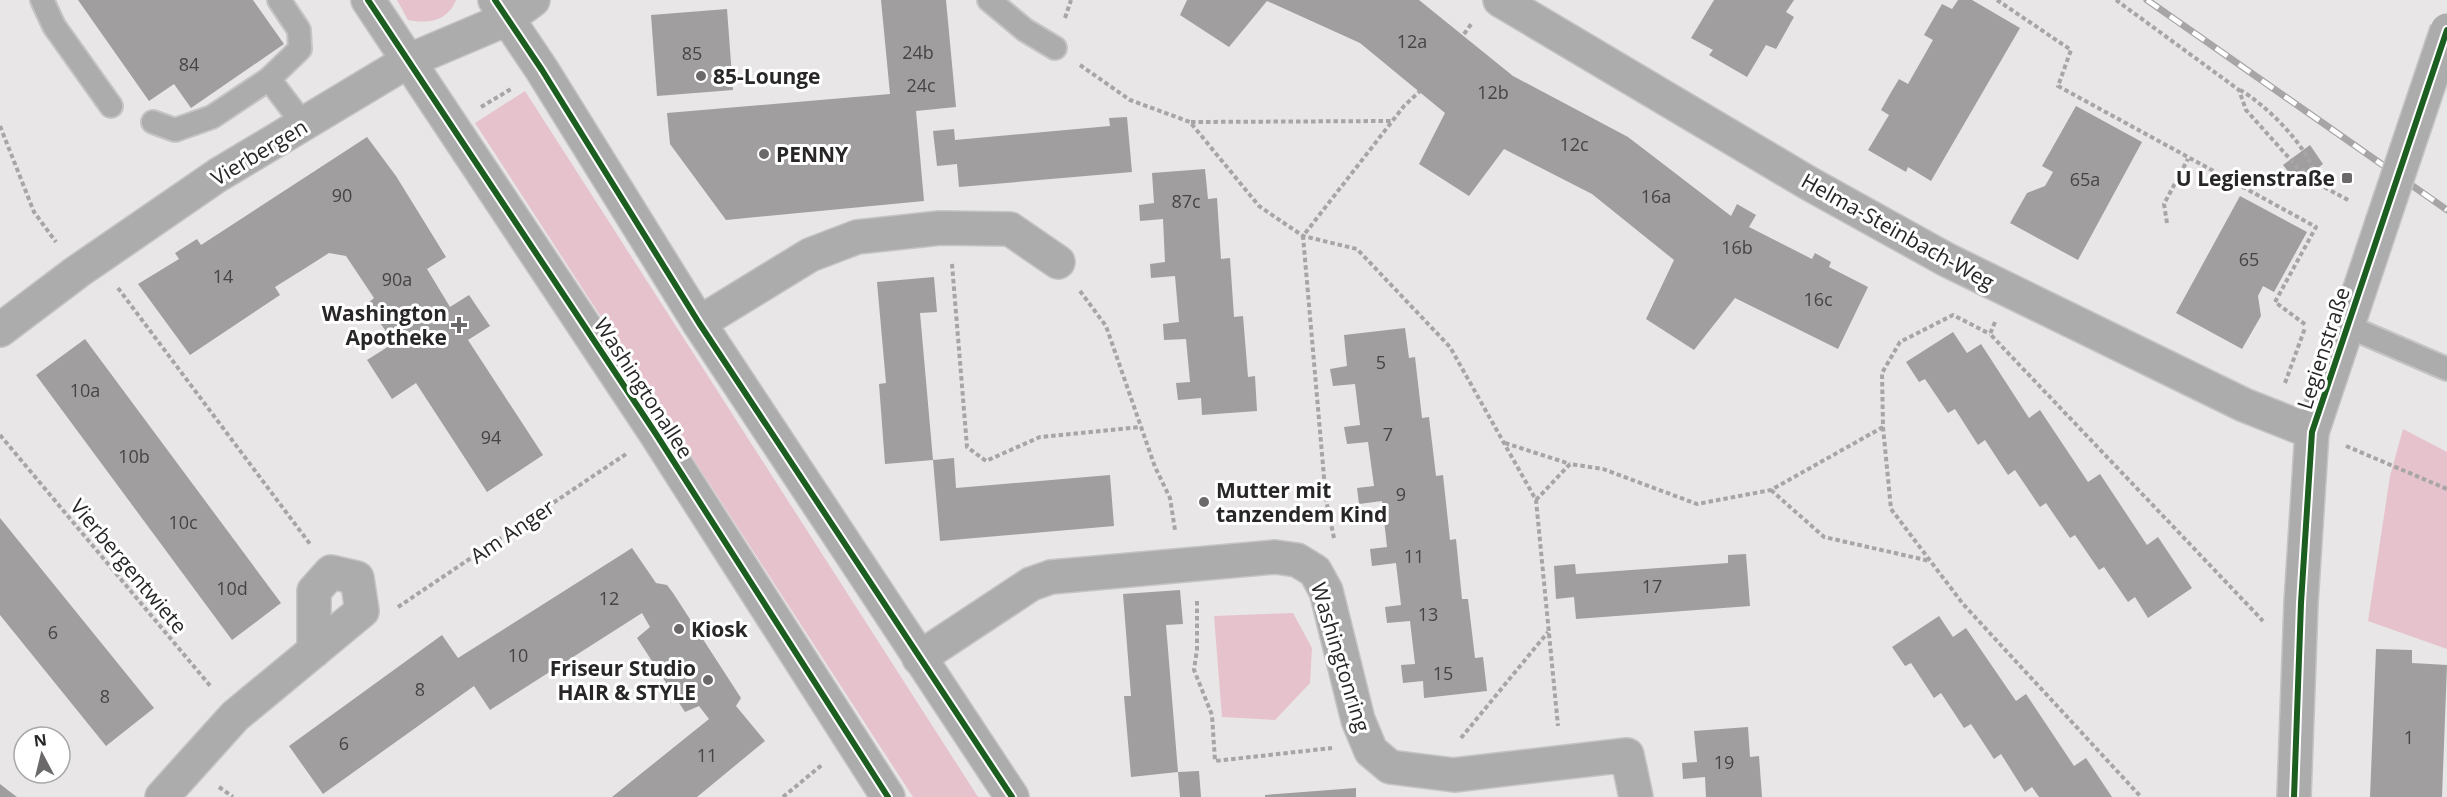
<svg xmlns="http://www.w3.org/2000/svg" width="2447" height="797" font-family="'Open Sans',sans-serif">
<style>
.green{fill:#e6c2cd}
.building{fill:#a09e9e}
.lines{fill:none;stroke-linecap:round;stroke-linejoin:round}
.service-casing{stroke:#c5c4c4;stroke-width:26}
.minor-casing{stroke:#c5c4c4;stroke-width:36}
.tertiary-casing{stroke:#c5c4c4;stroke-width:36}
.path{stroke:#a8a5a6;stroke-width:4;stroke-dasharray:4.5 3;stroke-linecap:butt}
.service{stroke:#adacac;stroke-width:22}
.minor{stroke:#adacac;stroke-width:33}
.tertiary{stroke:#adacac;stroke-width:33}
.rail-casing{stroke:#a7a5a6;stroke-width:7}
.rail{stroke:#fff;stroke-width:4.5;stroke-dasharray:14;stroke-linecap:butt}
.minor-bridge-casing{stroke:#c5c4c4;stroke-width:36;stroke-linecap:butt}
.minor-bridge{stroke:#adacac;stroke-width:33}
.cycleway-casing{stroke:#fff;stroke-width:10}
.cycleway{stroke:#1b5e20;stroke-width:6}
.poi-dot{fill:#6c696a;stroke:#fff;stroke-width:2}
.labels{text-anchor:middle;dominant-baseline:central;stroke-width:6;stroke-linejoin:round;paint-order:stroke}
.number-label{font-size:18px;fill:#464444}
.poi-label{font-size:21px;font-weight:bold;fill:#282626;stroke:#fff;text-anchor:start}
.street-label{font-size:21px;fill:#282626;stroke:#fff}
</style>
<rect width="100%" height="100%" fill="#e9e6e7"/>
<!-- green -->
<g class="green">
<path d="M 397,0 L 456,0 C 448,21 428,24 408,20 Z"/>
<polygon points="525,91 978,797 913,797 475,123"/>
<polygon points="2403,429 2447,452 2447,649 2368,621 2390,476"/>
<polygon points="1293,613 1312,648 1310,683 1275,720 1222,717 1214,616"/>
</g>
<!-- building -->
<g class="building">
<polygon points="78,0 253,0 284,44 191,108 174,84 149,101"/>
<polygon points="881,0 946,0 956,107 916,111 924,201 726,220 670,144 667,113 890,94"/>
<polygon points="1187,0 1419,0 1513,76 1628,137 1731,216 1737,204 1756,215 1749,227 1812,259 1815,253 1831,262 1829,267 1868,287 1838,349 1735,298 1694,350 1646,319 1674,260 1592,194 1504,149 1469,196 1419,164 1445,113 1360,43 1267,1 1229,47 1180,15"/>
<polygon points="1714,0 1794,0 1786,12 1794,17 1776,49 1766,45 1747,77 1709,55 1713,50 1691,38"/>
<polygon points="1958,0 1972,0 2020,28 1931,181 1908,167 1906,172 1868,150 1889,115 1881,110 1890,94 1899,79 1908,84 1933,40 1924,35 1942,4 1952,9"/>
<polygon points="727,9 733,90 657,96 651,15"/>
<polygon points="2076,106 2142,142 2078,260 2010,223 2027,193 2045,186 2053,172 2042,166"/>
<polygon points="1127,117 1132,172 959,187 957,164 937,166 933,131 954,129 955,140 1110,126 1109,118"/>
<polygon points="367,137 396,176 446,257 427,269 450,307 469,295 490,326 468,340 543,455 487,492 416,383 392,399 367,360 394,343 367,304 374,298 346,256 329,253 307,267 275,287 280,295 190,355 138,284 179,259 175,253 197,239 201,245"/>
<polygon points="2310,145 2323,164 2298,184 2283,165"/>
<polygon points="1205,169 1208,199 1217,198 1221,259 1230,258 1234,317 1243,316 1248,377 1255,376 1257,411 1202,415 1201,398 1178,400 1176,383 1190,382 1186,339 1164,340 1163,324 1179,322 1175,276 1151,278 1150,264 1165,262 1163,219 1140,221 1139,205 1154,203 1152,173"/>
<polygon points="2240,196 2307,232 2274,292 2263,286 2258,296 2261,316 2242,349 2176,313"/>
<polygon points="934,277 937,312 920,313 933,460 885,464 879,384 886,383 877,282"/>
<polygon points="1405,328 1409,358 1415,357 1422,418 1429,417 1436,476 1443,475 1450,540 1456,539 1462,599 1468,599 1475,658 1483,657 1487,691 1424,698 1423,681 1403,683 1401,665 1415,664 1410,621 1387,623 1385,607 1401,605 1396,563 1372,566 1370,549 1387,547 1382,501 1359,504 1357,488 1374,486 1368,442 1347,444 1344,427 1360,425 1355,384 1333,386 1330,369 1347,366 1344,335"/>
<polygon points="1953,332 1967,353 1981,344 2029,418 2040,410 2088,482 2100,474 2147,545 2158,537 2192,588 2148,618 2135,597 2128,602 2104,567 2099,570 2075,535 2070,538 2046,503 2040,507 2015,470 2008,475 1985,440 1978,445 1955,409 1948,413 1925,379 1919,382 1906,362"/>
<polygon points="85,339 281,603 232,640 36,375"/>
<polygon points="954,458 956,488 1110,475 1114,526 940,541 933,460"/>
<polygon points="0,518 154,708 106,746 0,615"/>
<polygon points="632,548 656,583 667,585 673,593 741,698 736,706 765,741 697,797 612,797 709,719 699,706 685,712 637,638 650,627 642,613 490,710 474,686 323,794 289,746 442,635 458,658"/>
<polygon points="1746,554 1750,606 1576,619 1574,597 1556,599 1554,566 1575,564 1576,574 1728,563 1728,555"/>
<polygon points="1180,590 1183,624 1166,625 1178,772 1131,777 1124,696 1131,696 1123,594"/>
<polygon points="1939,616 1953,637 1966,628 2016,701 2026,694 2074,766 2086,758 2112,797 2039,797 2032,787 2025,792 2001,754 1994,759 1971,724 1964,728 1941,693 1934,698 1911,663 1905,666 1892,647"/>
<polygon points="2376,649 2412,650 2412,663 2447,665 2442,797 2370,797"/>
<polygon points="1748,727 1750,757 1759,756 1762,797 1706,797 1705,777 1683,779 1682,763 1697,762 1694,731"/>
<polygon points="1199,771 1201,797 1180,797 1178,772"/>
<polygon points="0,784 9,791 17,797 0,797"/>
<polygon points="1356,788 1356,797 1265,797 1265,795"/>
</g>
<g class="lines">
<!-- service casing -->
<g class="service-casing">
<g id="service">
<polyline points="42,0 54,26 111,106"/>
<polyline points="279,0 299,30 300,49 269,79 304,125"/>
<polyline points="989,0 1025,30 1055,48"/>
<polyline points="153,122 175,130 212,117 269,79"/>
<polyline points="2347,326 2447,369"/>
</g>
</g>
<!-- minor casing -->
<g class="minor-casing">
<g id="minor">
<polyline points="1500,0 1810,184 1947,260 2244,405 2312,432"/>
<polyline points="699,323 810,255 857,237 940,228 1010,229 1058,262"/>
<polyline points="0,330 77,272 218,175 408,61 507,19 533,0"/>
<polyline points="919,658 1031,584 1051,577 1275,557 1297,560 1315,571 1326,591 1358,720 1371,751 1390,767 1454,775 1627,755 1636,797"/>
<polyline points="162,797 235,716 362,611 357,578 331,572 314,591 314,651"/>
<polyline points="2294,797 2301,603 2312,432 2382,223"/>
</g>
</g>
<!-- tertiary casing -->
<g class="tertiary-casing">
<g id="tertiary">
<polyline points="368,0 656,434 888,797"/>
<polyline points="495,0 542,70 699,323 1012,797"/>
</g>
</g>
<!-- path -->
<g class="path">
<polyline points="1997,0 2071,50 2058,86 2316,227 2275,302 2306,325"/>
<polyline points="2116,0 2239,90 2246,110 2298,168 2314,175 2324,187 2350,201"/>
<polyline points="1065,18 1071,0"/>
<polyline points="1464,34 1472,23"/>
<polyline points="1080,65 1130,100 1190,122 1259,206 1303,236 1357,249 1450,347 1536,500 1558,726"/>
<path d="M 2240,90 C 2265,104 2308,146 2314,174"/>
<polyline points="481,107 511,89"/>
<polyline points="1191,122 1392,121"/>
<polyline points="0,126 34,212 56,242"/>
<polyline points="2167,223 2164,204 2188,159"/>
<polyline points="952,264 967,447 986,461 1040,437 1141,427"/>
<polyline points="118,288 310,544"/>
<polyline points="1080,291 1106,326 1155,467 1170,498 1175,530"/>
<polyline points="1995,322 1990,334 2263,621"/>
<polyline points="2285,383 2305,328"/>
<polyline points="1883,427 1891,509 1963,604 2141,797"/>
<polyline points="0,435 212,688"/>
<polyline points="1505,443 1570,464"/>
<polyline points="2346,446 2447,489"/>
<polyline points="1771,490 1824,537 1930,561"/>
<polyline points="1536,500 1570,464 1603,469 1697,504 1771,490 1883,427 1882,373 1900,342 1953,315 1990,334"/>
<polyline points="1334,538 1326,500 1303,236 1404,106 1420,91"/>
<polyline points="1197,601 1197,649 1194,670 1212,715 1215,761 1332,748"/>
<polyline points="398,607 626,454"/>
<polyline points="1461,738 1548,632"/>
<polyline points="219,787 233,797"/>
<polyline points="783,797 823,764"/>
</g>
<!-- service -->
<use href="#service" class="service"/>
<!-- minor -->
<use href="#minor" class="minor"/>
<!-- tertiary -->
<use href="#tertiary" class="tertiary"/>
<!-- rail casing -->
<g class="rail-casing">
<polyline id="rail" points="2147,0 2447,210"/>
</g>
<!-- rail -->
<use href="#rail" class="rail"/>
<!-- minor-bridge casing -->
<g class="minor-bridge-casing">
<polyline id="minor-bridge" points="2382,223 2447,30"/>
</g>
<!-- minor-bridge -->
<use href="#minor-bridge" class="minor-bridge"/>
<!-- cycleway casing -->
<g class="cycleway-casing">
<g id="cycleway">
<polyline points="368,0 656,434 888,797"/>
<polyline points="495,0 542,70 699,323 1012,797"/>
<polyline points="2294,797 2301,603 2312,432 2447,30"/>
</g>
</g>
<!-- cycleway -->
<use href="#cycleway" class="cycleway"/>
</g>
<!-- markers -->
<g class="poi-dot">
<circle cx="701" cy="76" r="6"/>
<circle cx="764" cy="154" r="6"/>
<rect x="2341" y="172" width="12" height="12" rx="3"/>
<path d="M456 316h6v6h6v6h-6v6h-6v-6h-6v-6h6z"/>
<circle cx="1204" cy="502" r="6"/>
<circle cx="679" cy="629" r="6"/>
<circle cx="708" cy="680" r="6"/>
</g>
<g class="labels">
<!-- number labels -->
<g class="number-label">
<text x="1412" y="41">12a</text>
<text x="918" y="52">24b</text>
<text x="692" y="53">85</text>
<text x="189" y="64">84</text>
<text x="921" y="85">24c</text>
<text x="1493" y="92">12b</text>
<text x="1574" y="144">12c</text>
<text x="2085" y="179">65a</text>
<text x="342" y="195">90</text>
<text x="1656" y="196">16a</text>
<text x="1186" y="201">87c</text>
<text x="1737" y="247">16b</text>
<text x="2249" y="259">65</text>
<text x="223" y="276">14</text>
<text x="397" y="279">90a</text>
<text x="1818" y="299">16c</text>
<text x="1381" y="362">5</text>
<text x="85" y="390">10a</text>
<text x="1388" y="434">7</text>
<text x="491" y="437">94</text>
<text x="134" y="456">10b</text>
<text x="1401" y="494">9</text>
<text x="183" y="522">10c</text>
<text x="1414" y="556">11</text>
<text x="1652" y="586">17</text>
<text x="232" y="588">10d</text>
<text x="609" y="598">12</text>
<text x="1428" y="614">13</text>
<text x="53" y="632">6</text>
<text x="518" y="655">10</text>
<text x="1443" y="673">15</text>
<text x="420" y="689">8</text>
<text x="105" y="696">8</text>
<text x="2409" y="737">1</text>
<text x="344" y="743">6</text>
<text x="707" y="755">11</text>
<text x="1724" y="762">19</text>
</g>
<!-- poi labels -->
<g class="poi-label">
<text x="713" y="76">85-Lounge</text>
<text x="776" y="154">PENNY</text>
<text x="2335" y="178" text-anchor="end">U Legienstraße</text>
<text x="447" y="313" text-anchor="end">Washington<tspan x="447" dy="24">Apotheke</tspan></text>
<text x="1216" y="490">Mutter mit<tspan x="1216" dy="24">tanzendem Kind</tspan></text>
<text x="691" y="629">Kiosk</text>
<text x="696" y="668" text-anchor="end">Friseur Studio<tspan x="696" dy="24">HAIR &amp; STYLE</tspan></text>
</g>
<!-- street labels -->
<g class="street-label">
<text transform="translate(259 152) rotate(-31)">Vierbergen</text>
<text transform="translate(1898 231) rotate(29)">Helma-Steinbach-Weg</text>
<text transform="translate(2323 348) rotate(-72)">Legienstraße</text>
<text transform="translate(644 388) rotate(57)">Washingtonallee</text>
<text transform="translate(512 531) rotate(-34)">Am Anger</text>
<text transform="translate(129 566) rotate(50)">Vierbergentwiete</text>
<text transform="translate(1341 657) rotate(73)">Washingtonring</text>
</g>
</g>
<!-- north arrow -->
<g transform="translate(42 755) rotate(353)"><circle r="28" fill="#ffffff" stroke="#a9a8a8" stroke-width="1.5"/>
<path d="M0-4.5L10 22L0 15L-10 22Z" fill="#6c696a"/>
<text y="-9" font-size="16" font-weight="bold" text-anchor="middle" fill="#282626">N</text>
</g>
</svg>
